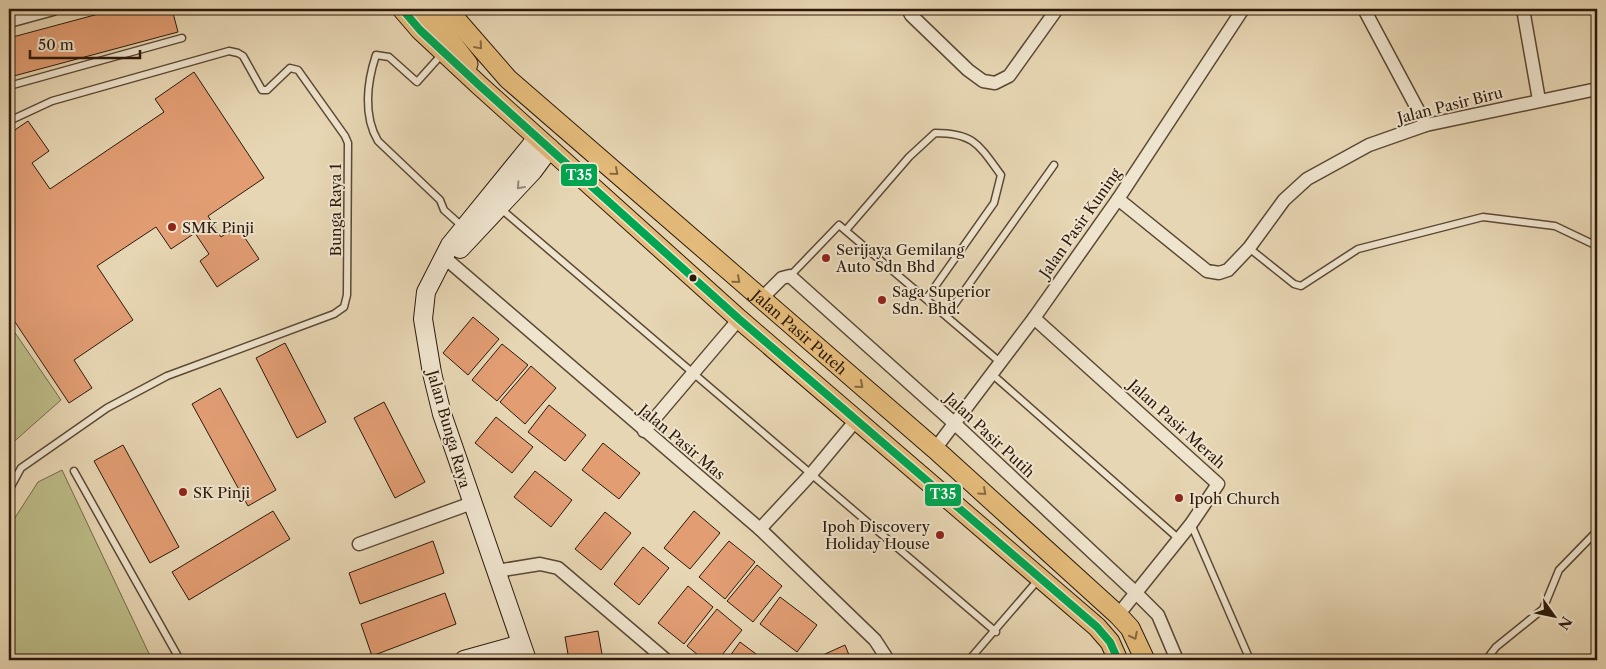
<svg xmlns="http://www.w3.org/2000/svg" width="1606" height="669" font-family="'Libre Caslon Text',serif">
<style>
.green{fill:#bcbc88;stroke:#746a49}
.building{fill:#e29d73;stroke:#2c190a}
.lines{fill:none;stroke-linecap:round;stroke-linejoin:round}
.lane-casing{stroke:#5b4834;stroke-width:9}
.street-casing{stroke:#5b4834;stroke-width:15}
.secondary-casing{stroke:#2c190a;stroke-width:20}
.primary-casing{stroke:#2c190a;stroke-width:21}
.lane{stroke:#efe4ce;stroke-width:6}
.street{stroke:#efe4ce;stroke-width:12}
.secondary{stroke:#efe4ce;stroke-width:18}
.primary{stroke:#e4bb7a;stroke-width:19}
.bus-1-casing{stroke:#efe4ce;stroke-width:11}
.bus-1{stroke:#00a651;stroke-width:8}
.oneway{stroke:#886a42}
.oneway2{stroke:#978976}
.poi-dot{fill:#8f2418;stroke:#efe4ce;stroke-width:2}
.bus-dot{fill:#2c190a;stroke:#efe4ce;stroke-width:2}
.labels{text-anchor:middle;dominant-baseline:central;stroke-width:4;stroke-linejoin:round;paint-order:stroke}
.street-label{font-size:15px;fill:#2c190a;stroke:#efe4ce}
.poi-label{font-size:15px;fill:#2c190a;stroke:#efe4ce;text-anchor:start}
.line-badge{stroke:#efe4ce;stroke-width:2}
.badge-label{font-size:14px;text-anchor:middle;font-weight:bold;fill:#fff}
</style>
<rect width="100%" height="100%" fill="#e7d6b3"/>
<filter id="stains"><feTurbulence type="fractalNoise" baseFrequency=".004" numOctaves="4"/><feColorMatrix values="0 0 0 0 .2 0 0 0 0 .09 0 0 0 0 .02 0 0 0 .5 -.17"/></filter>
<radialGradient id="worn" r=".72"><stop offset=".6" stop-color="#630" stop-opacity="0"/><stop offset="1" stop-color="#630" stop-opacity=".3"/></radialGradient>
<!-- green -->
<g class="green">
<polygon points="9,324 61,400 9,446"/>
<polygon points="62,470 152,660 9,660 9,527 38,482"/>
</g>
<!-- building -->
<g class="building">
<polygon points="117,9 172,9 178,32 10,77 9,38"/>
<polygon points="194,72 264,178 208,216 221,237 237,226 259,259 217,287 200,261 209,254 195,233 171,249 156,227 97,266 133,320 74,360 92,388 69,403 9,313 9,134 28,121 49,151 32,163 50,189 164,112 155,99"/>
<polygon points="473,317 499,339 468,375 443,353"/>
<polygon points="285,343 326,422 297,438 256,358"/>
<polygon points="502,344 528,365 497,401 472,380"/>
<polygon points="531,366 556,388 525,424 500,402"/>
<polygon points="220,388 276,490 248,506 192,404"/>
<polygon points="384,402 425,482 395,498 354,418"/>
<polygon points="549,405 586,435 565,461 528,432"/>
<polygon points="496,417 533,447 512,473 475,443"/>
<polygon points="603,443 640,473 619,499 582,470"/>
<polygon points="123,445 179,547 150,563 94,461"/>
<polygon points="535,471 572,500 551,527 514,497"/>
<polygon points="273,511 290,539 189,600 172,572"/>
<polygon points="694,511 720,533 690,569 664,548"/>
<polygon points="605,512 631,533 601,570 575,549"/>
<polygon points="433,541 444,573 360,604 349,573"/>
<polygon points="729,541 755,562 725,599 699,577"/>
<polygon points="643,547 669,568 639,605 614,584"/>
<polygon points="757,565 782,586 753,622 727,601"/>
<polygon points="688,586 713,607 684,644 658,623"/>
<polygon points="445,593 456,624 372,656 361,624"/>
<polygon points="780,597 817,625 797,652 760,624"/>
<polygon points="717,609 742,630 718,660 704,660 687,646"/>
<polygon points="598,631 603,660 569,660 565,637"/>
<polygon points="740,642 764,660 727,660"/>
<polygon points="845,645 851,660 815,660 814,659"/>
</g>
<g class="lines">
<!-- lane casing -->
<g class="lane-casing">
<g id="lane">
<path d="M 443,53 L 417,82 L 389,57 L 376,55 C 367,82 363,116 378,141 L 440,200 L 444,210 L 463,227"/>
<polyline points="9,86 182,38"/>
<polyline points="9,121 52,101 229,51 238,53 243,56 262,90 267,90 290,68 298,70 345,136 348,143 347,295 344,307 334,314 167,376 107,408 21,468 9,490"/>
<polyline points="500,208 996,632"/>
<path d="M 846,230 L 909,157 L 935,133 C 974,133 979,145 1001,175 L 994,203 L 927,298"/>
<polyline points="1249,248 1294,284 1301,286 1358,249 1483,217 1555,226 1597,246"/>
<polyline points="790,276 839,225 1001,363"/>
<polyline points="947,315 1054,165"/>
<polyline points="993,375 1179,539"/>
<polyline points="74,471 180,660"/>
<polyline points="1191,524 1250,660"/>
<polyline points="969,660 1038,580"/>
<polyline points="1486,660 1496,647 1543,609 1559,570 1597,531"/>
</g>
</g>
<!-- street casing -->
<g class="street-casing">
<g id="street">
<polyline points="908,9 911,15 968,70 983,81 995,83 1009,76 1057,9"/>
<polyline points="1364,9 1426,125"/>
<polyline points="1523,9 1539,100"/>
<polyline points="9,21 53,9"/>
<polyline points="1118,199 1207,271 1219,273 1228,270 1249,248 1284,200 1307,179 1369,145 1426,125 1597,89"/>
<polyline points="445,258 760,529 875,640 888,660"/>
<polyline points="760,300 782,278 790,276 954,423 1136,593 1158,615 1177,660"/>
<polyline points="1034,318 1218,484 1191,524 1118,615"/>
<polyline points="644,431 739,319"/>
<polyline points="935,449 1034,318 1118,199 1243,9"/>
<polyline points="760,529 812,473 857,419"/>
<polyline points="359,544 472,503"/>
<polyline points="497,571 540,564 558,568 666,660"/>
</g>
</g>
<!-- secondary casing -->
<g class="secondary-casing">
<g id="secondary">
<polyline points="460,249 533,171 550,148"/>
<polyline points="464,660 521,644"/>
<polyline points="527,660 442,414 432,373 423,319 426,292 450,245 537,138"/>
</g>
</g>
<!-- primary casing -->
<g class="primary-casing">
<g id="primary">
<polyline points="402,9 420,30 479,85 739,319 1097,627 1110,642 1118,660"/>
<polyline points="426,9 468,64"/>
<path id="s1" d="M 447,9 L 508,79 L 935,449 L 1118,615 L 1130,628 L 1145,660"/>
</g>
</g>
<!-- lane -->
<use href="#lane" class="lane"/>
<!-- street -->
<use href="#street" class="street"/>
<!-- secondary -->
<use href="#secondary" class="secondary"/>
<!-- primary -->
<use href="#primary" class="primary"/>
<!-- bus-1 casing -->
<g class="bus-1-casing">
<polyline id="bus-1" points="402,9 420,30 479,85 739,319 1097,627 1110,642 1118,660"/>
</g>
<!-- bus-1 -->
<use href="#bus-1" class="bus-1"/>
</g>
<!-- one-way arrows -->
<defs><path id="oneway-chevron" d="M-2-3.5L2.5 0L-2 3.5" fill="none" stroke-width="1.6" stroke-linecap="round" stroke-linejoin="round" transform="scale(1.25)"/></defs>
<g class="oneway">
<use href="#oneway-chevron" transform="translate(479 46) rotate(49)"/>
<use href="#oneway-chevron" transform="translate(615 172) rotate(41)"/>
<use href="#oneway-chevron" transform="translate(737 280) rotate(41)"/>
<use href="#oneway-chevron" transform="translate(860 385) rotate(40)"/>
<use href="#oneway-chevron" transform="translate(983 492) rotate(42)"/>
<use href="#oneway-chevron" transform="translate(1134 636) rotate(63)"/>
</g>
<use class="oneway2" href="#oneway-chevron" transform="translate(520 186) rotate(132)"/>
<!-- markers -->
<g class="poi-dot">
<circle cx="172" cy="227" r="5"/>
<circle cx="826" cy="258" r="5"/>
<circle cx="882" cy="300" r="5"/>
<circle cx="183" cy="492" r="5"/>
<circle cx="1179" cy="498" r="5"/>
<circle cx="940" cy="535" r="5"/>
</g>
<circle class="bus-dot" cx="693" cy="278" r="4.5"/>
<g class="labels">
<!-- street labels -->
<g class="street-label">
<text transform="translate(1450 105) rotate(-14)">Jalan Pasir Biru</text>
<text transform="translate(335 210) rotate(-90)">Bunga Raya 1</text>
<text transform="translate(1080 223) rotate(-55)">Jalan Pasir Kuning</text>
<text stroke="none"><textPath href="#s1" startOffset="479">Jalan Pasir Puteh</textPath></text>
<text transform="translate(1177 424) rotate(42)">Jalan Pasir Merah</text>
<text transform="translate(449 429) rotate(74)">Jalan Bunga Raya</text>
<text transform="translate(990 435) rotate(43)">Jalan Pasir Putih</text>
<text transform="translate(682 442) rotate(40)">Jalan Pasir Mas</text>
</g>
<!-- poi labels -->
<g class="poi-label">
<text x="182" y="227">SMK Pinji</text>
<text x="836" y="249">Serijaya Gemilang<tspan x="836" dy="17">Auto Sdn Bhd</tspan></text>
<text x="892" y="291">Saga Superior<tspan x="892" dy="17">Sdn. Bhd.</tspan></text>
<text x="193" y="492">SK Pinji</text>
<text x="1189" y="498">Ipoh Church</text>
<text x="930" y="526" text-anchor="end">Ipoh Discovery<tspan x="930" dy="17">Holiday House</tspan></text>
</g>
</g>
<g class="line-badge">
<rect x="560" y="163" width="38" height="24" rx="5" fill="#00a651"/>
<rect x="924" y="483" width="38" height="24" rx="5" fill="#00a651"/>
</g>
<g class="badge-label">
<text x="579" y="180">T35</text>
<text x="943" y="499">T35</text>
</g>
<!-- margin -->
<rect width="1606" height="669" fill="none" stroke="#e7d6b3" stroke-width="30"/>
<rect x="10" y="10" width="1586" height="649" fill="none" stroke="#2c190a" stroke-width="2.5"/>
<rect x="15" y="15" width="1576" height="639" fill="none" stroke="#2c190a"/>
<!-- north arrow -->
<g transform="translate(1554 616) rotate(123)" stroke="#efe4ce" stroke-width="4" paint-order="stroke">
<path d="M0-4L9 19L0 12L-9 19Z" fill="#2c190a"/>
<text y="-8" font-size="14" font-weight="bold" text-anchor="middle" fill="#2c190a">N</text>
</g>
<!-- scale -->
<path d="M30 50v8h110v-8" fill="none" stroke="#2c190a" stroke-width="2.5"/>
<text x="38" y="50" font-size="15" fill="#2c190a" stroke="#efe4ce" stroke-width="4" paint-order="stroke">50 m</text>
<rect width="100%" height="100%" filter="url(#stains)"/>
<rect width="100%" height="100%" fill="url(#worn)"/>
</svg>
